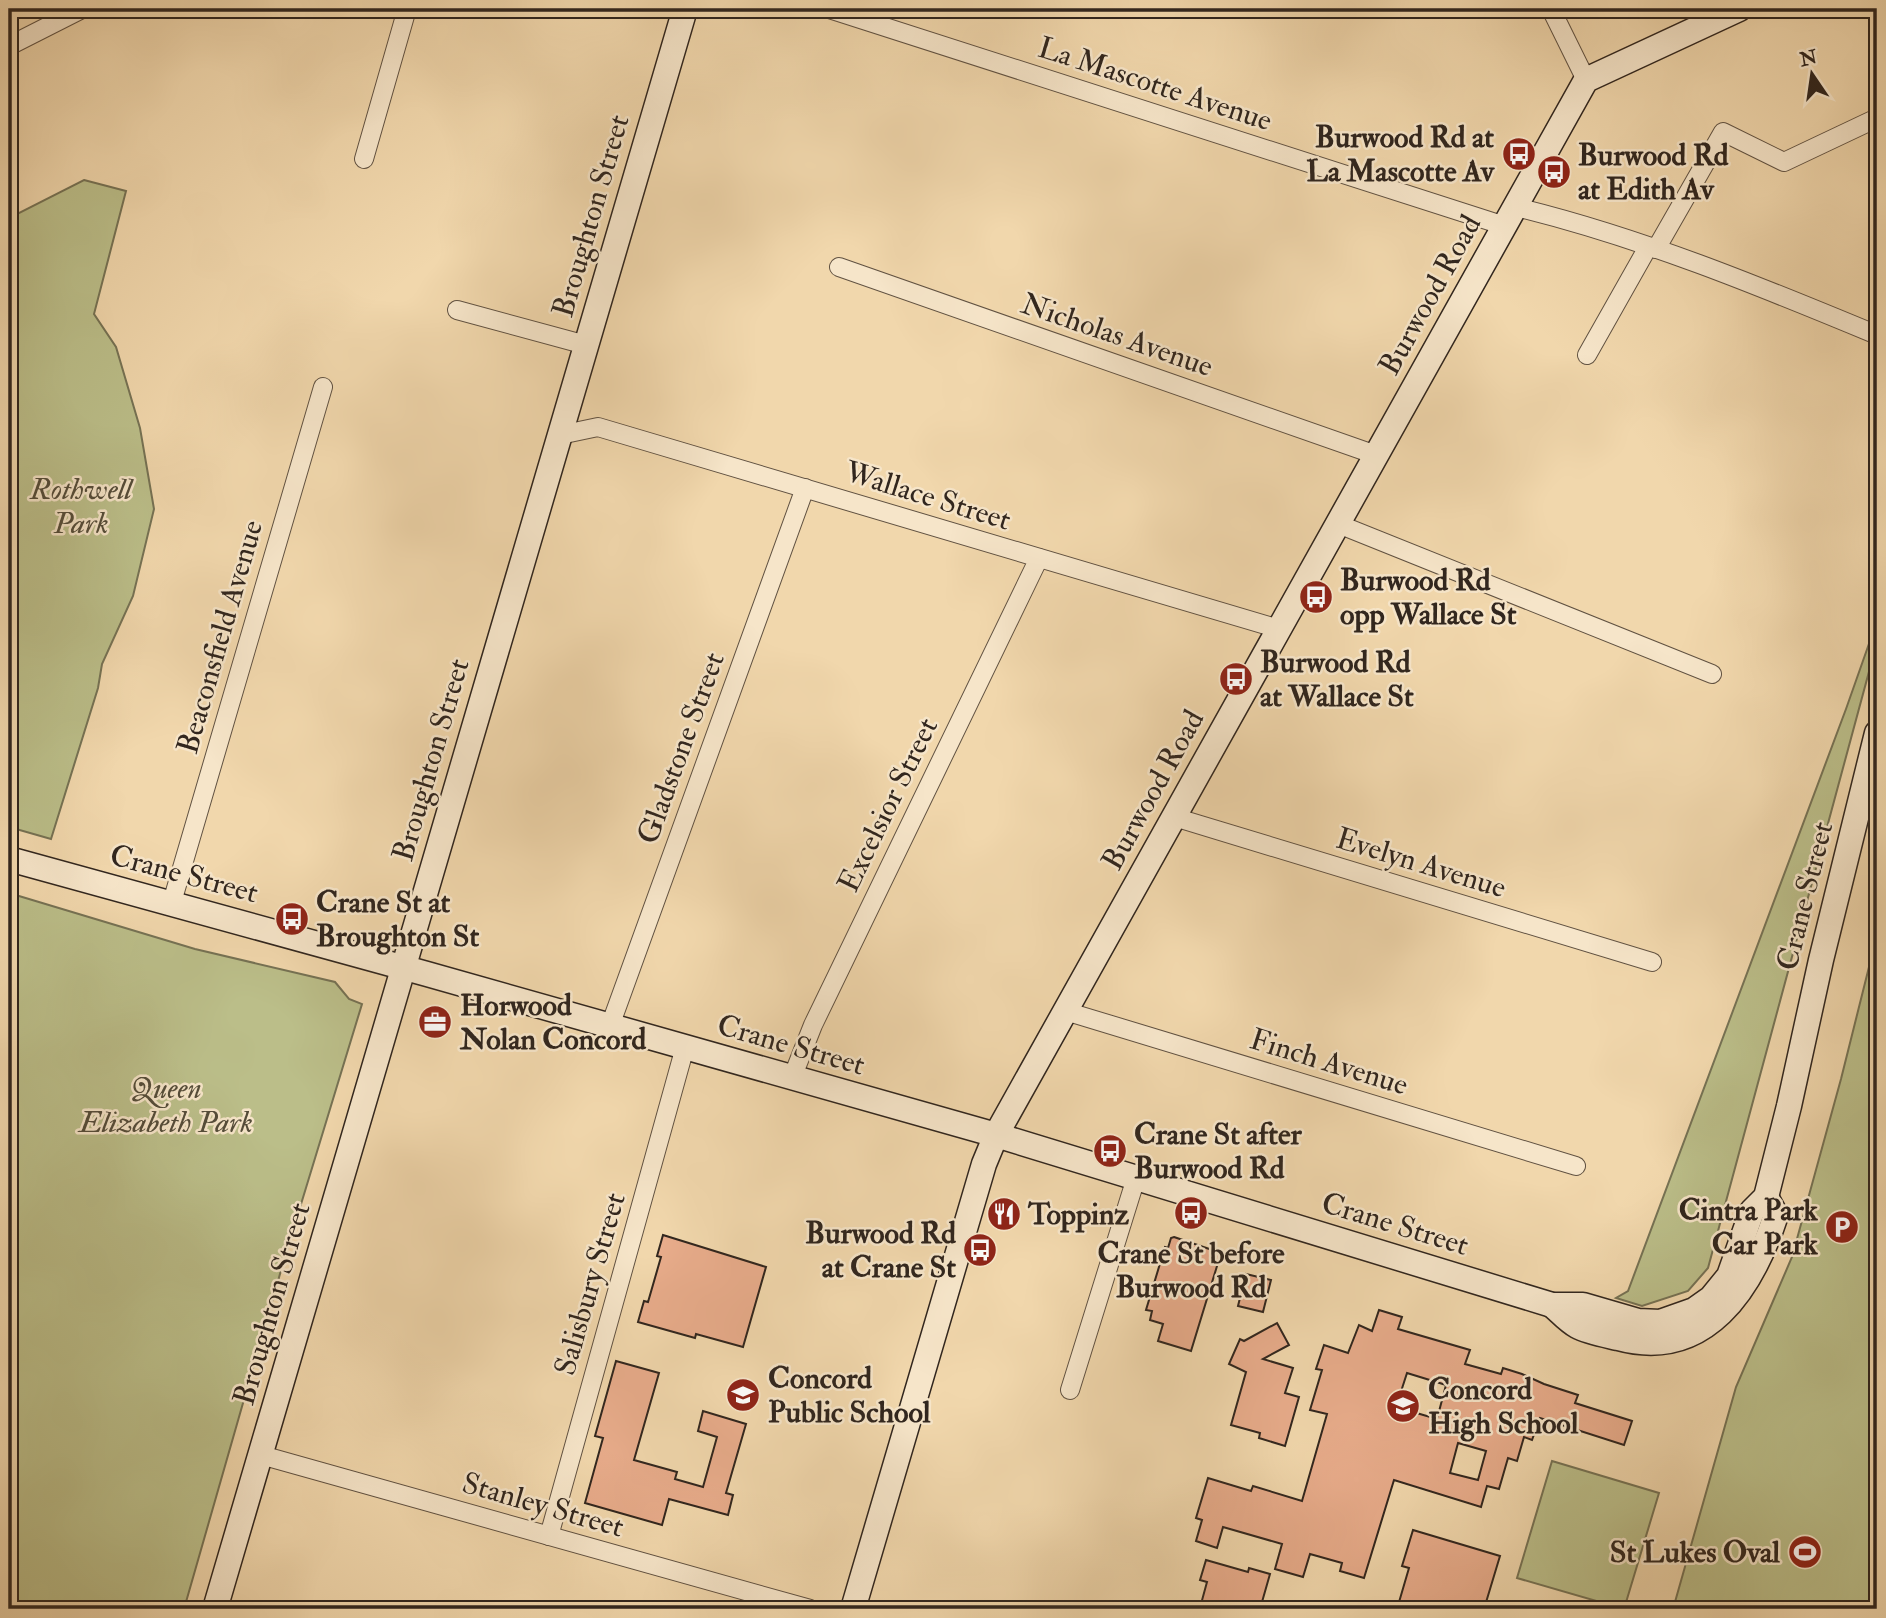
<svg xmlns="http://www.w3.org/2000/svg" width="1886" height="1618" font-family="'IM FELL Double Pica',serif">
<style>
.green{fill:#bbbe89;stroke:#767254;stroke-width:2}
.building{fill:#e8ac8b;stroke:#31261e;stroke-width:2;fill-rule:evenodd}
.lines{fill:none;stroke-linecap:round;stroke-linejoin:round}
.street-casing{stroke:#615242;stroke-width:20}
.secondary-casing{stroke:#31261e;stroke-width:27}
.street{stroke:#f6e5c9;stroke-width:18}
.secondary{stroke:#f6e5c9;stroke-width:24}
.labels{text-anchor:middle;dominant-baseline:central;stroke-width:5;stroke-linejoin:round;paint-order:stroke}
.street-label{font-size:30px;fill:#31261e;stroke:#f6e5c9}
.poi-label{font-size:30px;font-weight:bold;fill:#31261e;stroke:#f6e5c9;text-anchor:start}
.park-label{font-size:30px;font-style:italic;fill:#544c39;stroke:#f6e5c9}
</style>
<rect width="100%" height="100%" fill="#f1d7ac"/>
<filter id="stains"><feTurbulence type="fractalNoise" baseFrequency=".00286" numOctaves="4"/><feColorMatrix values="0 0 0 0 .2 0 0 0 0 .09 0 0 0 0 .02 0 0 0 .5 -.17"/></filter>
<radialGradient id="worn" r=".72"><stop offset=".6" stop-color="#630" stop-opacity="0"/><stop offset="1" stop-color="#630" stop-opacity=".3"/></radialGradient>
<!-- green -->
<g class="green">
<polygon points="84,180 126,191 94,314 116,347 140,428 154,509 133,596 102,664 98,688 51,839 9,827 9,218"/>
<polygon points="1877,621 1877,642 1708,1268 1688,1291 1642,1306 1616,1298 1628,1291 1846,709"/>
<polygon points="9,893 195,949 335,982 349,999 362,1004 284,1260 184,1609 9,1609"/>
<polygon points="1877,935 1877,1609 1673,1609 1736,1387 1792,1257 1841,1079"/>
<polygon points="1552,1461 1659,1493 1624,1609 1517,1578"/>
</g>
<!-- building -->
<g class="building">
<polygon points="663,1235 766,1267 743,1347 696,1334 695,1338 638,1322 644,1301 648,1302 661,1257 657,1256"/>
<polygon points="1174,1237 1221,1253 1191,1351 1158,1341 1163,1324 1150,1320 1152,1311 1146,1310 1165,1247 1168,1248 1171,1238"/>
<polygon points="1246,1274 1271,1280 1263,1312 1238,1306"/>
<path d="M 1379,1310 L 1402,1317 L 1398,1329 L 1470,1350 L 1465,1364 L 1501,1374 L 1503,1368 L 1522,1374 L 1544,1384 L 1578,1395 L 1575,1403 L 1632,1421 L 1624,1445 L 1540,1418 L 1532,1440 L 1524,1437 L 1517,1461 L 1508,1458 L 1499,1489 L 1487,1486 L 1481,1507 L 1394,1480 L 1364,1578 L 1340,1571 L 1342,1563 L 1310,1554 L 1303,1577 L 1275,1569 L 1282,1544 L 1223,1527 L 1217,1548 L 1196,1541 L 1202,1520 L 1196,1518 L 1208,1478 L 1251,1491 L 1253,1486 L 1302,1501 L 1327,1414 L 1310,1410 L 1322,1370 L 1316,1369 L 1324,1345 L 1348,1353 L 1359,1325 L 1372,1331 ZM 1407,1373 L 1446,1385 L 1437,1419 L 1396,1407 ZM 1458,1443 L 1486,1451 L 1478,1480 L 1450,1473 Z"/>
<polygon points="1277,1323 1289,1345 1263,1359 1293,1368 1285,1393 1299,1397 1285,1446 1259,1438 1260,1433 1231,1425 1246,1372 1229,1364 1240,1339 1244,1341"/>
<polygon points="616,1361 659,1373 634,1460 677,1472 675,1479 703,1487 717,1437 698,1431 703,1411 746,1424 726,1493 733,1495 728,1515 669,1499 662,1525 585,1503 603,1438 595,1436"/>
<polygon points="1413,1530 1500,1556 1484,1609 1397,1609 1409,1568 1402,1566"/>
<polygon points="1206,1560 1248,1572 1249,1568 1270,1574 1260,1609 1220,1609 1201,1604 1207,1582 1200,1580"/>
</g>
<g class="lines">
<!-- street casing -->
<g class="street-casing">
<g id="street">
<polyline points="829,9 1505,226"/>
<polyline points="1551,9 1586,80"/>
<polyline points="9,46 82,9"/>
<polyline points="364,159 407,9"/>
<path d="M 1516,207 C 1640,237 1759,286 1877,335"/>
<polyline points="1656,249 1723,132 1784,162 1877,118"/>
<polyline points="839,267 1376,455"/>
<polyline points="457,310 586,345"/>
<polyline points="1587,355 1648,247"/>
<polyline points="560,435 598,427 1279,629"/>
<polyline points="1338,524 1712,674"/>
<polyline points="1174,817 1652,962"/>
<polyline points="172,902 323,387"/>
<polyline points="1065,1011 1576,1166"/>
<polyline points="610,1026 805,488"/>
<polyline points="792,1078 813,1025 1039,558"/>
<polyline points="1070,1390 1136,1178"/>
<polyline points="261,1455 810,1609"/>
<polyline points="549,1536 685,1047"/>
</g>
</g>
<!-- secondary casing -->
<g class="secondary-casing">
<g id="secondary">
<polyline points="9,859 427,974 996,1135 1552,1305 1583,1305 1638,1321 1660,1322 1694,1310 1711,1298 1729,1276 1752,1211 1766,1197 1789,1106 1821,960 1877,733"/>
<path d="M 1552,1305 C 1560,1312 1568,1321 1577,1326 C 1588,1332 1605,1335 1618,1338 C 1706,1362 1752,1288 1776,1215 L 1766,1197"/>
<polyline points="215,1609 685,9"/>
<polyline points="853,1609 984,1164 996,1135 1586,80 1739,9"/>
</g>
</g>
<!-- street -->
<use href="#street" class="street"/>
<!-- secondary -->
<use href="#secondary" class="secondary"/>
</g>
<!-- icons -->
<defs>
<g id="bus-disc" transform="scale(1.75)"><circle r="9.5" fill="#8f2418" stroke="#f6e5c9"/><path d="M-5-6H5V4H4V6H2V4H-2V6H-4V4H-5ZM-3.5-4V0h7V-4ZM-3.5 1.2v1.5H-2V1.2ZM2 1.2v1.5H3.5V1.2Z" fill="#fff"/></g>
<g id="office-disc" transform="scale(1.75)"><circle r="9.5" fill="#8f2418" stroke="#f6e5c9"/><path d="M-6-3h4V-5.5h4V-3h4V5H-6ZM-1-4.5V-3h2v-1.5ZM-6 0V1H6V0Z" fill="#fff"/></g>
<g id="restaurant-disc" transform="scale(1.75)"><circle r="9.5" fill="#8f2418" stroke="#f6e5c9"/><path d="M-5-6h1v4h1v-4h1v4h1v-4h1v5L-1.5 .5V6h-2V.5L-5-1ZM5-6V6H3V1.5H1.5Q1.5-4 5-6Z" fill="#fff"/></g>
<g id="parking-disc" transform="scale(1.75)"><circle r="9.5" fill="#8f2418" stroke="#f6e5c9"/><path d="M-3.5-5.5H1a3.5 3.5 0 0 1 0 7H-1V5.5H-3.5ZM-1-3.4V-.6H.8a1.4 1.4 0 0 0 0-2.8Z" fill="#fff"/></g>
<g id="school-disc" transform="scale(1.75)"><circle r="9.5" fill="#8f2418" stroke="#f6e5c9"/><path d="M0-5L7-2L0 1L-7-2ZM-4 1L0 2.5L4 1V4Q0 6-4 4Z" fill="#fff"/></g>
<g id="stadium-disc" transform="scale(1.75)"><circle r="9.5" fill="#8f2418" stroke="#f6e5c9"/><path d="M0-5a6.5 5 0 1 0 0 10a6.5 5 0 1 0 0-10ZM-3.5-1.8h7v3.6h-7Z" fill="#fff"/></g>
</defs>
<g fill-rule="evenodd">
<use href="#bus-disc" x="1519" y="154"/>
<use href="#bus-disc" x="1554" y="172"/>
<use href="#bus-disc" x="1316" y="597"/>
<use href="#bus-disc" x="1236" y="679"/>
<use href="#bus-disc" x="292" y="919"/>
<use href="#office-disc" x="435" y="1022"/>
<use href="#bus-disc" x="1110" y="1151"/>
<use href="#bus-disc" x="1191" y="1213"/>
<use href="#restaurant-disc" x="1004" y="1214"/>
<use href="#parking-disc" x="1842" y="1227"/>
<use href="#bus-disc" x="980" y="1250"/>
<use href="#school-disc" x="743" y="1395"/>
<use href="#school-disc" x="1403" y="1406"/>
<use href="#stadium-disc" x="1805" y="1552"/>
</g>
<g class="labels">
<!-- street labels -->
<g class="street-label">
<text transform="translate(1155 84) rotate(18)">La Mascotte Avenue</text>
<text transform="translate(591 216) rotate(-74)">Broughton Street</text>
<text transform="translate(1430 295) rotate(-61)">Burwood Road</text>
<text transform="translate(1117 335) rotate(19)">Nicholas Avenue</text>
<text transform="translate(928 496) rotate(17)">Wallace Street</text>
<text transform="translate(220 637) rotate(-74)">Beaconsfield Avenue</text>
<text transform="translate(681 748) rotate(-70)">Gladstone Street</text>
<text transform="translate(431 760) rotate(-74)">Broughton Street</text>
<text transform="translate(1153 790) rotate(-61)">Burwood Road</text>
<text transform="translate(888 805) rotate(-64)">Excelsior Street</text>
<text transform="translate(1421 863) rotate(17)">Evelyn Avenue</text>
<text transform="translate(184 874) rotate(15)">Crane Street</text>
<text transform="translate(1805 896) rotate(-76)">Crane Street</text>
<text transform="translate(791 1045) rotate(16)">Crane Street</text>
<text transform="translate(1329 1062) rotate(17)">Finch Avenue</text>
<text transform="translate(1395 1224) rotate(17)">Crane Street</text>
<text transform="translate(590 1284) rotate(-74)">Salisbury Street</text>
<text transform="translate(272 1304) rotate(-74)">Broughton Street</text>
<text transform="translate(543 1505) rotate(16)">Stanley Street</text>
</g>
<!-- poi labels -->
<g class="poi-label">
<text x="1494" y="137" text-anchor="end">Burwood Rd at<tspan x="1494" dy="34">La Mascotte Av</tspan></text>
<text x="1578" y="155">Burwood Rd<tspan x="1578" dy="34">at Edith Av</tspan></text>
<text x="1340" y="580">Burwood Rd<tspan x="1340" dy="34">opp Wallace St</tspan></text>
<text x="1260" y="662">Burwood Rd<tspan x="1260" dy="34">at Wallace St</tspan></text>
<text x="316" y="902">Crane St at<tspan x="316" dy="34">Broughton St</tspan></text>
<text x="460" y="1005">Horwood<tspan x="460" dy="34">Nolan Concord</tspan></text>
<text x="1134" y="1134">Crane St after<tspan x="1134" dy="34">Burwood Rd</tspan></text>
<text x="1818" y="1210" text-anchor="end">Cintra Park<tspan x="1818" dy="34">Car Park</tspan></text>
<text x="1028" y="1214">Toppinz</text>
<text x="956" y="1233" text-anchor="end">Burwood Rd<tspan x="956" dy="34">at Crane St</tspan></text>
<text x="1191" y="1253" text-anchor="middle">Crane St before<tspan x="1191" dy="34">Burwood Rd</tspan></text>
<text x="768" y="1378">Concord<tspan x="768" dy="34">Public School</tspan></text>
<text x="1428" y="1389">Concord<tspan x="1428" dy="34">High School</tspan></text>
<text x="1780" y="1552" text-anchor="end">St Lukes Oval</text>
</g>
<!-- park labels -->
<g class="park-label">
<text x="81" y="489">Rothwell<tspan x="81" dy="34">Park</tspan></text>
<text x="166" y="1088">Queen<tspan x="166" dy="34">Elizabeth Park</tspan></text>
</g>
</g>
<!-- margin -->
<rect width="1886" height="1618" fill="none" stroke="#f1d7ac" stroke-width="35"/>
<rect x="10" y="10" width="1865" height="1597" fill="none" stroke="#31261e" stroke-width="3.5"/>
<rect x="18" y="18" width="1851" height="1583" fill="none" stroke="#31261e" stroke-width="2"/>
<!-- north arrow -->
<g transform="translate(1812 74) rotate(347)" stroke="#f6e5c9" stroke-width="5" paint-order="stroke">
<path d="M0-5L12 26L0 18L-12 26Z" fill="#31261e"/>
<text y="-10" font-size="19" font-weight="bold" text-anchor="middle" fill="#31261e">N</text>
</g>
<rect width="100%" height="100%" filter="url(#stains)"/>
<rect width="100%" height="100%" fill="url(#worn)"/>
</svg>
